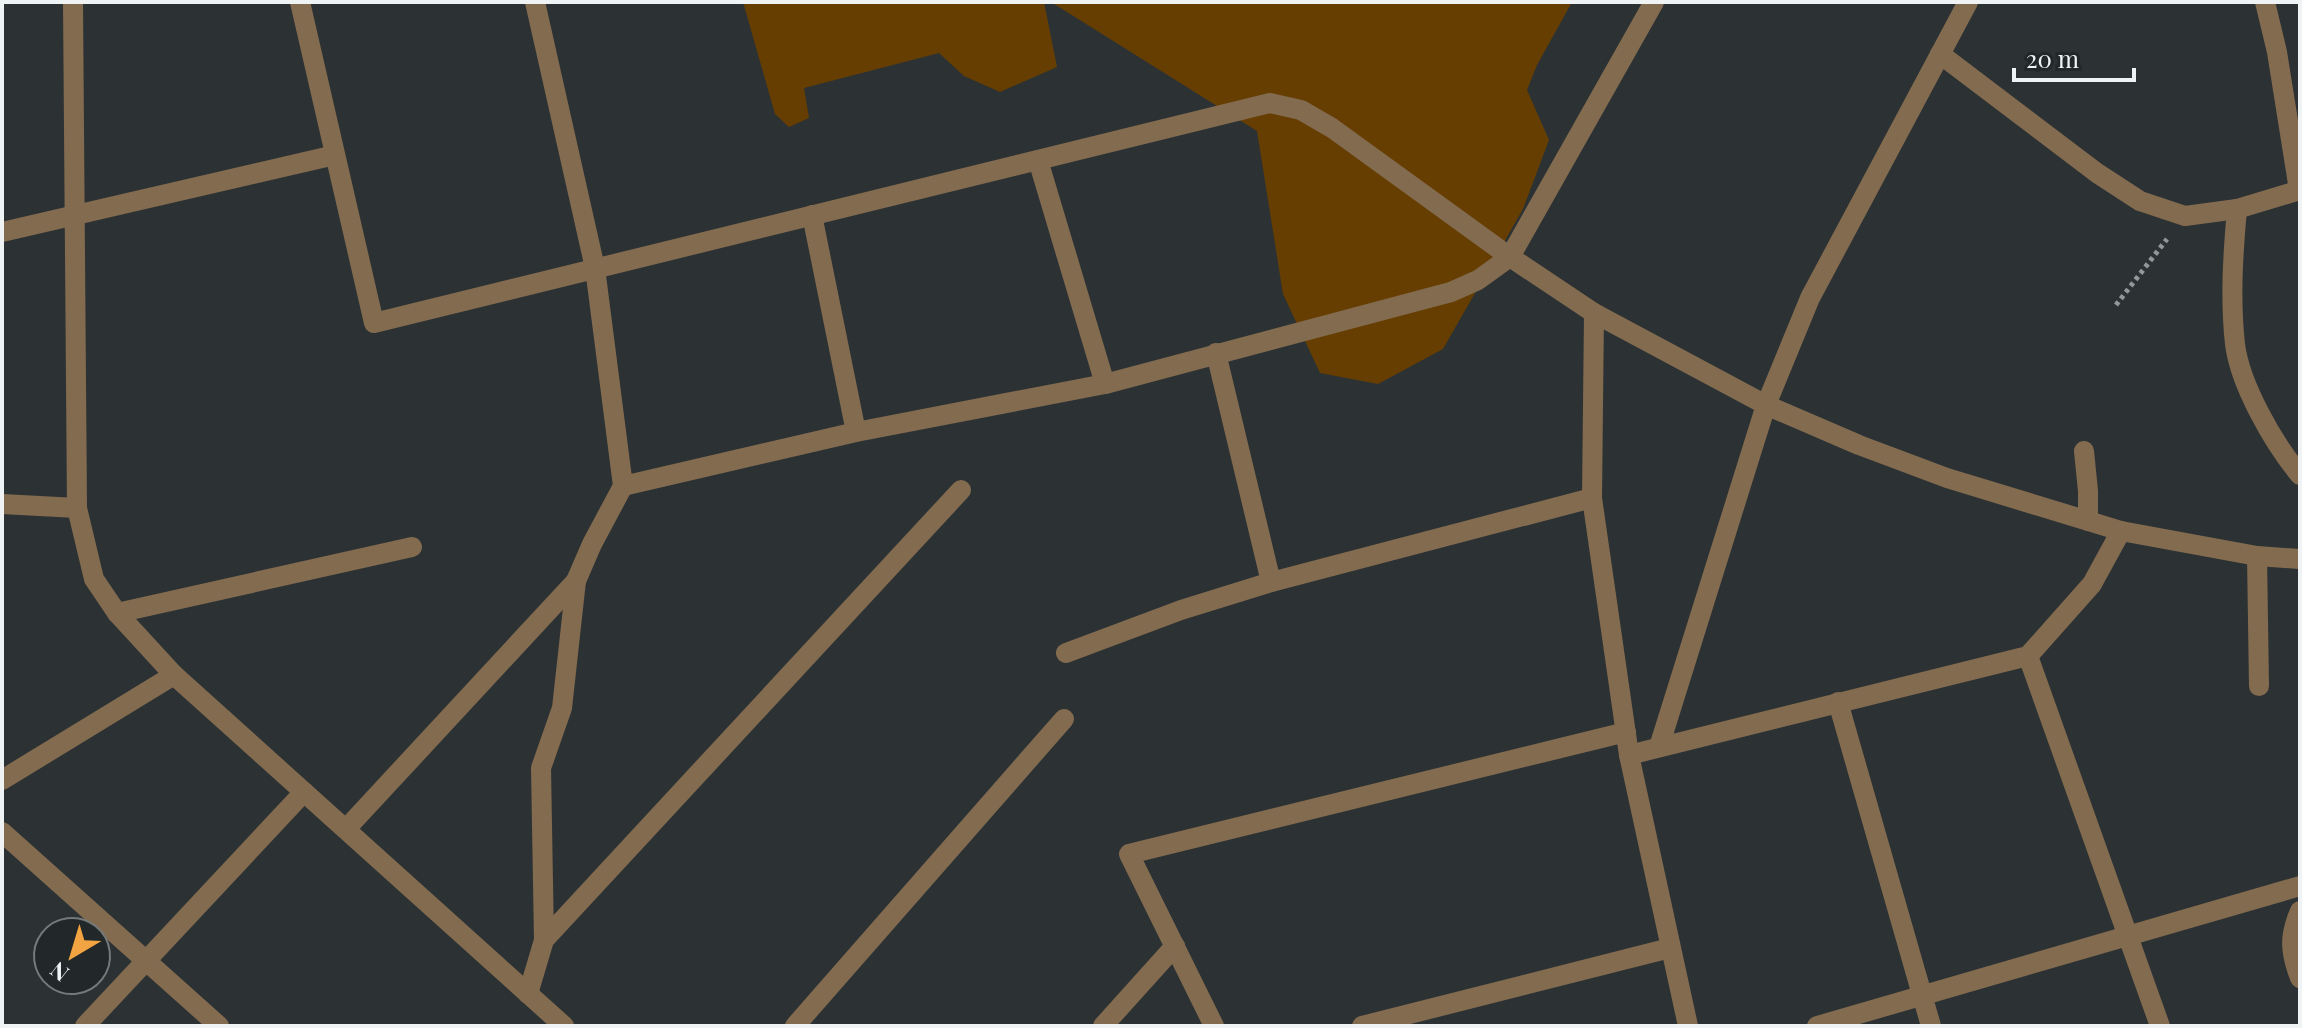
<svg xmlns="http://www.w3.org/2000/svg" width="2302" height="1028" font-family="'Playfair Display',serif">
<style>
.green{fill:#663e02}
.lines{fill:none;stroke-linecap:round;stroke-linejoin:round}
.path{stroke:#929798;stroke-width:5;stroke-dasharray:4 4;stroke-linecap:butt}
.street{stroke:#836b50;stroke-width:20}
</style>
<rect width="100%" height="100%" fill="#2c3233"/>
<!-- green -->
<g class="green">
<polygon points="743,2 1044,2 1057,67 1000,92 964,76 939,53 804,88 809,118 789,127 775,114"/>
<polygon points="1051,2 1572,2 1537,65 1527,90 1549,140 1523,209 1443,349 1378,384 1320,373 1283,294 1257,131"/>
</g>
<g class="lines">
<!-- path -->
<polyline class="path" points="2116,305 2167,239"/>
<!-- street -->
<g class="street">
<polyline points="73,2 77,508 94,579 117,613 174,675 564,1026"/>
<polyline points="300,2 374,323 1270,103 1301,110 1332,128 1510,257 1594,313 1766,405 1859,445 1947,478 2121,531 2257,556 2300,559"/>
<polyline points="535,2 595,268 623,486 592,544 576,581 562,708 541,768 544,940"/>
<polyline points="2265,2 2277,52 2299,190"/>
<polyline points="1940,54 2097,173 2140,201 2185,216 2237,209 2300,190"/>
<polyline points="1038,160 1105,384"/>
<path d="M 2237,209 C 2233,254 2230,299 2235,344 C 2240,385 2274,444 2300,475"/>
<polyline points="812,215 856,432"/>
<polyline points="2,232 335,155"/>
<polyline points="1594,313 1592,498 1629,755 1688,1026"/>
<polyline points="1216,353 1271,582"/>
<polyline points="2084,451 2088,491 2088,521"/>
<polyline points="623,486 856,432 1105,384 1451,292 1478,280 1510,257 1654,2"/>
<polyline points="2,504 77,508"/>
<polyline points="2257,556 2259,686"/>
<polyline points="117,613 412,547"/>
<polyline points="1066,653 1181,610 1271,582 1592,498"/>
<polyline points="2028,656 2160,1026"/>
<polyline points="1838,702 1931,1026"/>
<polyline points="1659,747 1766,405 1810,298 1968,2"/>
<polyline points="1629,755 2028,656 2092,584 2121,531"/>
<polyline points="2,780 174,675"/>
<polyline points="346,829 576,581"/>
<polyline points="2,832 219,1026"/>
<path d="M 2300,911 C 2289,936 2290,952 2300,978"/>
<polyline points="528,994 544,940 961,490"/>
<polyline points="85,1026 304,792"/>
<polyline points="795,1026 1064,719"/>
<polyline points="1103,1026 1175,946"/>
<polyline points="1214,1026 1129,854 1626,732"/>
<polyline points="1362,1026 1670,948"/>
<polyline points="1817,1026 2300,886"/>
</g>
</g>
<!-- border -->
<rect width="2302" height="1028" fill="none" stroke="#eff3f4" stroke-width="8"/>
<!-- north arrow -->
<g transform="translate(72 956) rotate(218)"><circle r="38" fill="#222829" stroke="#74797a" stroke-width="2"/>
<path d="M0-6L14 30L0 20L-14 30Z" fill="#f3a442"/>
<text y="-12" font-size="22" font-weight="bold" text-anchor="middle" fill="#eff3f4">N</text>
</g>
<!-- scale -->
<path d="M2014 68v12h120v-12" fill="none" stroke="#eff3f4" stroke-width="4"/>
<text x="2026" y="68" font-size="24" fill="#eff3f4" stroke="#222829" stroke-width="6" paint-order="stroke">20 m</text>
</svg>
